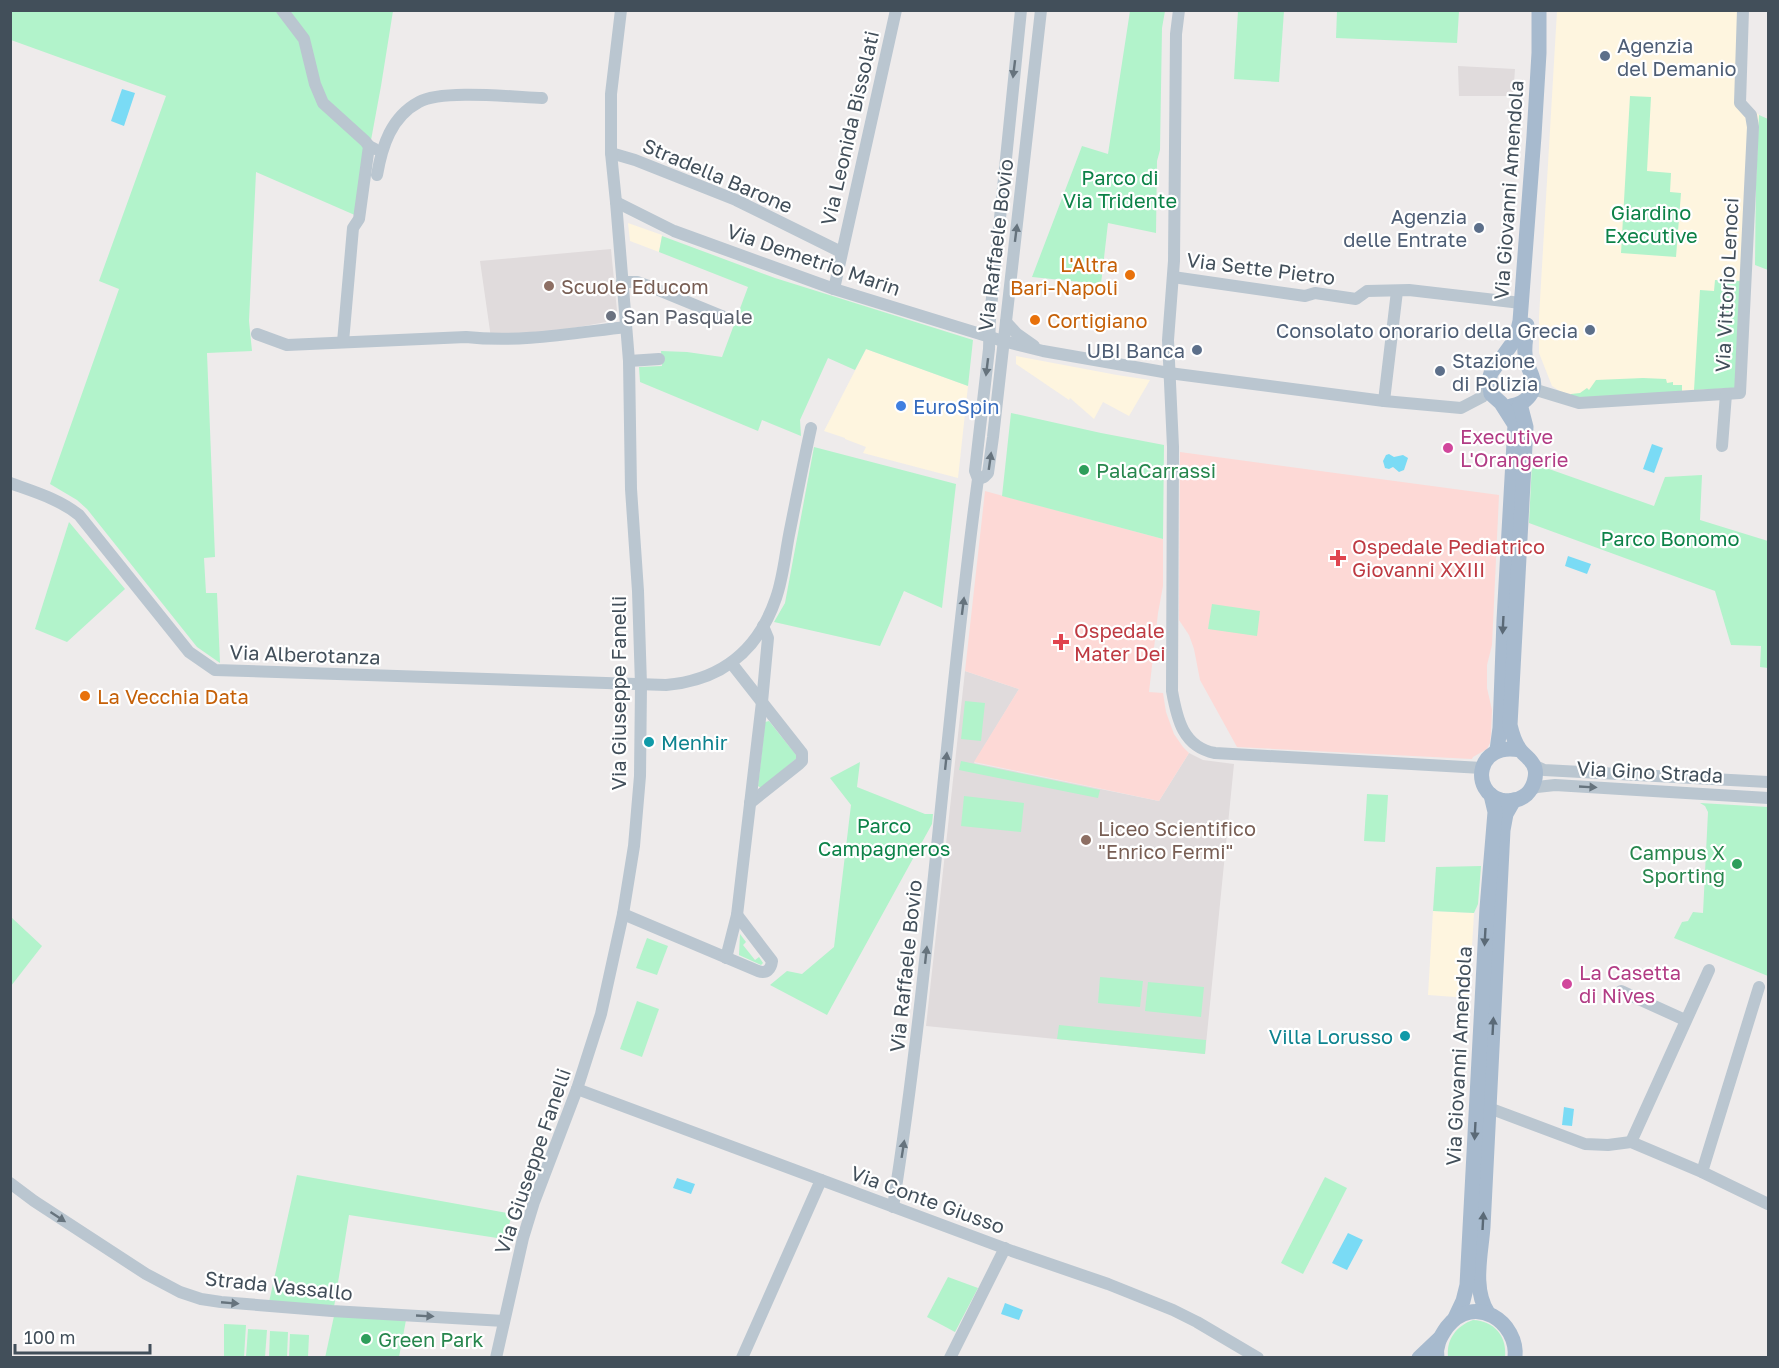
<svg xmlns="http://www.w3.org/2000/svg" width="1779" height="1368" font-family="'Golos Text',sans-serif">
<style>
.commercial{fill:#fef5df}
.education{fill:#e0dbdc}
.medical{fill:#fdd9d6}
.green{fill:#b2f3cb}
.water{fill:#7adbf5}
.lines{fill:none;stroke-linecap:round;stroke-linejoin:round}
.minor{stroke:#bac6d0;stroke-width:12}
.major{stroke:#a7bace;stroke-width:15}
.oneway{fill:#66737d}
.oneway2{fill:#5b6a77}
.service-dot{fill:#5c6f8a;stroke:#fff;stroke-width:2}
.food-dot{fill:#e8710a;stroke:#fff;stroke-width:2}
.education-dot{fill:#8d6e63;stroke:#fff;stroke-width:2}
.worship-dot{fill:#6b7280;stroke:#fff;stroke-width:2}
.shop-dot{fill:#3f7fe0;stroke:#fff;stroke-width:2}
.hotel-dot{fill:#d1479c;stroke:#fff;stroke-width:2}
.leisure-dot{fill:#2e9e5b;stroke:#fff;stroke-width:2}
.health-dot{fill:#e0444e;stroke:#fff;stroke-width:2}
.culture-dot{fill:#0f9aa8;stroke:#fff;stroke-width:2}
.labels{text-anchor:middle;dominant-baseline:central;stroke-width:4.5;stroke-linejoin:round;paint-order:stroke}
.service-label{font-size:20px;fill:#4e5e75;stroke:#fff;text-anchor:end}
.street-label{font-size:20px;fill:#424f5a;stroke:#fff}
.park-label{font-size:20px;fill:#0c8248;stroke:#fff}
.food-label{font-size:20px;fill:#c56008;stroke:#fff;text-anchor:start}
.education-label{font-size:20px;fill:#785e54;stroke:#fff;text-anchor:start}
.worship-label{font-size:20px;fill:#5b616d;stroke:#fff;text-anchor:start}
.shop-label{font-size:20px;fill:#366cbe;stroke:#fff;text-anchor:start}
.hotel-label{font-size:20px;fill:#b23c85;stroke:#fff;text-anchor:start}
.leisure-label{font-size:20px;fill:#27864d;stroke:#fff;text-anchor:start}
.health-label{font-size:20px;fill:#be3a42;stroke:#fff;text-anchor:start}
.culture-label{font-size:20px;fill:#0d838f;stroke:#fff;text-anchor:start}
</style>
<rect width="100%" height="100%" fill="#eeebeb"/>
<!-- commercial -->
<g class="commercial">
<polygon points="1557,11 1748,11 1742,100 1759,115 1756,182 1735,390 1570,398 1552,386 1539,353 1539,317"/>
<polygon points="628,223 662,235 659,252 630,241"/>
<polygon points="866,349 968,386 958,478 863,453 866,447 845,439 845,438 824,431"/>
<polygon points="1016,356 1117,375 1150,380 1129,416 1103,402 1094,419 1070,398 1069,400 1016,364"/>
<polygon points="1433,911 1474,913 1469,998 1428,995"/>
</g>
<!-- education -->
<g class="education">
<polygon points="1458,66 1515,69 1513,96 1459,96"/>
<polygon points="611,249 617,311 605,313 606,322 524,337 491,338 480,261"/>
<polygon points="965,671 1019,689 974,763 1159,801 1189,753 1203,760 1234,764 1205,1054 926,1026"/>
</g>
<!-- medical -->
<g class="medical">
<polygon points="1180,452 1499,495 1492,645 1487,665 1487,688 1492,710 1491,734 1490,743 1487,749 1473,757 1472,759 1237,747 1200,680 1194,649 1189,635 1179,620"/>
<polygon points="985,491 1163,539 1163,586 1158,613 1149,692 1163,693 1166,712 1174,734 1183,747 1189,753 1159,801 974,762 1019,689 965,671"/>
</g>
<!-- green -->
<g class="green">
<polygon points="11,11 393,11 381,86 357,216 256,172 249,321 252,351 207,353 215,557 204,558 206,593 217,593 220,663 197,647 87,509 77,500 50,484 119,289 99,281 166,96 11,40"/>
<polygon points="1130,11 1165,11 1162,28 1160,150 1157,161 1156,233 1108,223 1101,284 1032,277 1082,146 1108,154"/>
<polygon points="1238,11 1284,11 1279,82 1234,79"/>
<polygon points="1337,11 1459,11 1457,43 1336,38"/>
<polygon points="1630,96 1651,97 1647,171 1671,173 1670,192 1681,193 1676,257 1621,253"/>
<polygon points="1759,115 1768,119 1768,270 1755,265 1756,182"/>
<polygon points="662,236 775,278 973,340 968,386 866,349 855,370 828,358 800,420 801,436 762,420 758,431 640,382 639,367 662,366 661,351 687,352 722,357 748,287 659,252"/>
<polygon points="1715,280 1740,281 1736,388 1694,390 1700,290 1714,291"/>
<polygon points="1643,378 1666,379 1667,383 1673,382 1673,385 1682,385 1682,392 1586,398 1571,397 1571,394 1580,393 1587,388 1589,390 1596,380"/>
<polygon points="1011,413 1101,433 1164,445 1163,539 1002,496"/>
<polygon points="814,447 956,484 942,608 904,591 880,646 774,622 785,603"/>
<polygon points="1532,463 1654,506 1665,477 1702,475 1700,520 1768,541 1768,668 1760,667 1761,646 1731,645 1715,591 1529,523"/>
<polygon points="69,522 125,589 67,642 35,629"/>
<polygon points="1212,604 1260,611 1257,636 1208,629"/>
<polygon points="965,701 985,703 981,741 961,739"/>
<polygon points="769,721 797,756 797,758 761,788 758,786 765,722"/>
<polygon points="961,761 1100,790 1098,798 959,770"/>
<polygon points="860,762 857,787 925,814 933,814 932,824 827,1015 770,985 787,971 802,974 834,947 851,805 830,778"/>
<polygon points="1367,794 1388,795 1385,842 1364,841"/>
<polygon points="964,796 1024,803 1021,832 961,826"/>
<polygon points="1700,803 1768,807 1768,976 1674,938 1682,922 1688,921 1693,912 1703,913 1708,812 1705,806"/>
<polygon points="1481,866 1478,904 1474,913 1433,911 1436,867"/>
<polygon points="11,917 42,946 11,986 10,986"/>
<polygon points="740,934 746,942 743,945 755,960 759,957 763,963 761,965 739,955"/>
<polygon points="647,938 668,946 657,975 636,968"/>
<polygon points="1100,977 1143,981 1140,1007 1098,1003"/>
<polygon points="1148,982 1204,987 1201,1017 1145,1011"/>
<polygon points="637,1001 659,1009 642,1057 620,1049"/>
<polygon points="1059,1025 1206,1040 1205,1054 1057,1039"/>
<polygon points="297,1175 513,1214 508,1227 512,1232 510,1240 349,1215 334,1307 269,1302"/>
<polygon points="1325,1177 1347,1188 1303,1274 1281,1263"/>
<polygon points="948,1277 978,1288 955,1332 927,1317"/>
<polygon points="334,1316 406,1320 399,1357 325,1358"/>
<path d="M 1473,1320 C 1494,1321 1507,1336 1505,1357 L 1448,1357 C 1446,1340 1456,1326 1473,1320 Z"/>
<polygon points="224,1324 246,1325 244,1357 224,1357"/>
<polygon points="248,1329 267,1330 265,1357 246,1357"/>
<polygon points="270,1331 288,1332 287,1357 269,1357"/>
<polygon points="290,1334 309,1335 308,1357 289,1357"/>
</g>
<!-- water -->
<g class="water">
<polygon points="122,89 135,93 124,126 111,121"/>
<polygon points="1652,444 1663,448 1654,473 1643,469"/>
<polygon points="1389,454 1394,457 1403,455 1408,458 1404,470 1399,472 1393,467 1389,469 1385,468 1383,461 1386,455"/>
<polygon points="1568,556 1591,564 1587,574 1565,566"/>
<polygon points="1564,1107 1574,1109 1572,1126 1562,1125"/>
<polygon points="677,1178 695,1184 691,1194 673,1188"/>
<polygon points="1348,1233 1363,1240 1347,1270 1332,1263"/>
<polygon points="1005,1303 1023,1310 1019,1320 1001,1314"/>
</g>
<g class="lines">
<!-- minor -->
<g class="minor">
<polyline points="282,10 304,39 315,84 323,103 365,141 369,146 375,149"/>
<path d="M 1179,10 L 1176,34 L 1174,261 L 1168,340 L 1173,447 L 1172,691 C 1177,719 1183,747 1215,753 L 1482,768"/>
<polyline points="611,153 635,160 736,200 841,252"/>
<path d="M 377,175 C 382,146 391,117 419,102 C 442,89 514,97 542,98"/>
<polyline points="616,202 674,231 834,289 1003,341 1043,351 1169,373 1384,401 1461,408 1482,397 1489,388"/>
<polyline points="1173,277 1305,296 1315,293 1356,299 1367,291 1409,290 1521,303"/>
<polyline points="622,282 637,282 651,287 729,319"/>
<polyline points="834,289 896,10"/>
<polyline points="1006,322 1017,334 1034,346"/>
<path d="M 257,334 L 287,345 L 466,337 C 520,343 573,333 626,327"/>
<polyline points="343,342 353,228 359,219 369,146"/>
<polyline points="629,361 659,359"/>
<polyline points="1533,389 1579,403 1740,393 1753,127 1751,115 1740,103 1743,10"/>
<polyline points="1384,401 1397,291"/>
<polyline points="1722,446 1726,394"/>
<polyline points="978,479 984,477 988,473 993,437 1041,10"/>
<path d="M 10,483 C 35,492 59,499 79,515 L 189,652 L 215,670 L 666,685 C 721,680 758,651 776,598 C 783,578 785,556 789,535 C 796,500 803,464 811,428"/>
<polyline points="732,664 802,753 802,761 799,764 750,803"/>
<polyline points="1533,765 1544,770 1768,782"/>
<polyline points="1530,790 1537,787 1555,785 1768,798"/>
<path d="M 623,914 L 758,971 C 767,974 771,969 772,961 L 737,915"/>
<polyline points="726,958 737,915 762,702 768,638 763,626"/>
<polyline points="1621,991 1685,1020"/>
<polyline points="577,1089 1012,1251 1108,1284 1173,1310 1197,1322 1258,1358"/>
<polyline points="1489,1108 1585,1144 1608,1145 1631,1142 1702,1172 1768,1204"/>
<polyline points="1631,1142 1709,970"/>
<polyline points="1702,1172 1759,987"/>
<polyline points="10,1183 34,1201 146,1274 180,1292 201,1299 221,1302 332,1311 504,1321"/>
<path d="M 893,1207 C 931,965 945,721 978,479 L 975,471 L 989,349 L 990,317 L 1021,10"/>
<polyline points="496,1358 523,1238 534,1202 577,1089 601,1014 623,914 634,846 640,776 641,685 638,591 631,489 629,361 616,202 611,153 611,94 621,10"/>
<polyline points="742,1358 821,1180"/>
<polyline points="950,1358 1005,1248"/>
</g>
<!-- major -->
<g class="major">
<path d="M 1511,406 C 1526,404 1538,391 1532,376 C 1529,368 1525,362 1525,353 C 1524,344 1527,334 1527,325"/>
<polyline points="1497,750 1500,728 1504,620 1515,425 1501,403 1491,394 1489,380 1491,373 1516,338 1520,321 1534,136 1539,53 1539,10"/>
<path d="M 1520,750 C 1476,741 1470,792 1501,800 C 1511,802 1519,801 1527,794 C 1533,788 1537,777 1535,769 C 1533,760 1526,757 1521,751 C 1515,744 1512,734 1510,725 L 1526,427 L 1520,404"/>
<path d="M 1488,1313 C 1472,1288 1481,1255 1483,1227 L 1503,830 L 1506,814 L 1514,800"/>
<polyline points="1455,1318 1463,1301 1467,1285 1487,908 1495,812 1491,795"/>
<polyline points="1419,1358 1439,1339"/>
<path d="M 1437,1358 C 1435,1346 1440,1337 1447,1327 C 1474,1292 1519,1322 1515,1358"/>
</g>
</g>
<!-- one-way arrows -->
<defs><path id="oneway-solid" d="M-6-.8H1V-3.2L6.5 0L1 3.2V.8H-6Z" transform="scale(1.5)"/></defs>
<g class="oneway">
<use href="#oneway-solid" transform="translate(1014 69) rotate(97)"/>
<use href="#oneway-solid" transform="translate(1016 233) rotate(-83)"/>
<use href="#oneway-solid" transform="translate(987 367) rotate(97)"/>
<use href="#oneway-solid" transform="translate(990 461) rotate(-82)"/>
<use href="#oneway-solid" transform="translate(963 606) rotate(-83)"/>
<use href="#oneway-solid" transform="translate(946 761) rotate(-84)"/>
<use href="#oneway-solid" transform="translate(1588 787) rotate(3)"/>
<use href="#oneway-solid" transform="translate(926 955) rotate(-84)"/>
<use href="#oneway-solid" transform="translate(903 1149) rotate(-81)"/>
<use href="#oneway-solid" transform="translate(58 1217) rotate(33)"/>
<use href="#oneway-solid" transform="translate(230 1303) rotate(5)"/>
<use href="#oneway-solid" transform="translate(425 1316) rotate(3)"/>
</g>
<g class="oneway2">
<use href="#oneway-solid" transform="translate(1503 625) rotate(93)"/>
<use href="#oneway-solid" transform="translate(1485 937) rotate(93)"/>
<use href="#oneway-solid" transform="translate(1493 1026) rotate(-87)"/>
<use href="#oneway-solid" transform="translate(1475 1131) rotate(93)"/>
<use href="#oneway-solid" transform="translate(1483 1221) rotate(-87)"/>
</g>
<!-- markers -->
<g class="service-dot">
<circle cx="1605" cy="56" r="6"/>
<circle cx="1479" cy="228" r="6"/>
<circle cx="1590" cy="330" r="6"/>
<circle cx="1197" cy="350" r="6"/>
<circle cx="1440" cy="371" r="6"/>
</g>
<g class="food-dot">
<circle cx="1130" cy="275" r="6"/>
<circle cx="1035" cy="320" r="6"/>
<circle cx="85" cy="696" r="6"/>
</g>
<g class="education-dot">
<circle cx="549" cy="286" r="6"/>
<circle cx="1086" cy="840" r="6"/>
</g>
<circle class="worship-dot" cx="611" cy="316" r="6"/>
<circle class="shop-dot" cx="901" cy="406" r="6"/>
<g class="hotel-dot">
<circle cx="1448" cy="448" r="6"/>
<circle cx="1567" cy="984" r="6"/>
</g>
<g class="leisure-dot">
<circle cx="1084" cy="470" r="6"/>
<circle cx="1737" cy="864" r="6"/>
<circle cx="366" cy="1339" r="6"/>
</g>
<g class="health-dot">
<path d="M1335 549h6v6h6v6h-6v6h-6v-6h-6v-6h6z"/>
<path d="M1058 633h6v6h6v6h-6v6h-6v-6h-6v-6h6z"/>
</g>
<g class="culture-dot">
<circle cx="649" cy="742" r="6"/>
<circle cx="1405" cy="1036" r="6"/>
</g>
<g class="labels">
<!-- service labels -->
<g class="service-label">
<text x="1617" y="45" text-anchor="start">Agenzia<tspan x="1617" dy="23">del Demanio</tspan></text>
<text x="1467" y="216">Agenzia<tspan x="1467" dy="23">delle Entrate</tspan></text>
<text x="1578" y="330">Consolato onorario della Grecia</text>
<text x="1185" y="350">UBI Banca</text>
<text x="1452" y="360" text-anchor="start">Stazione<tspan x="1452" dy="23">di Polizia</tspan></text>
</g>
<!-- street labels -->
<g class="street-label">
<text transform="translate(849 128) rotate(-77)">Via Leonida Bissolati</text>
<text transform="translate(718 175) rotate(23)">Stradella Barone</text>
<text transform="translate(1508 190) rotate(-86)">Via Giovanni Amendola</text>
<text transform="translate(995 245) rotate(-83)">Via Raffaele Bovio</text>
<text transform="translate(814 259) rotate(19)">Via Demetrio Marin</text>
<text transform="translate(1261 268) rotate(7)">Via Sette Pietro</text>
<text transform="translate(1726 285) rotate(-87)">Via Vittorio Lenoci</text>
<text transform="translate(305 654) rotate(2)">Via Alberotanza</text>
<text transform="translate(618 693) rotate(-90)">Via Giuseppe Fanelli</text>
<text transform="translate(1650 771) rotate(3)">Via Gino Strada</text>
<text transform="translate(905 966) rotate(-84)">Via Raffaele Bovio</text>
<text transform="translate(1458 1056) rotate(-87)">Via Giovanni Amendola</text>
<text transform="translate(532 1161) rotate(-71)">Via Giuseppe Fanelli</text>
<text transform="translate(928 1199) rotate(20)">Via Conte Giusso</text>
<text transform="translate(279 1285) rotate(6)">Strada Vassallo</text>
</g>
<!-- park labels -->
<g class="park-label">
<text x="1120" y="177">Parco di<tspan x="1120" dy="23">Via Tridente</tspan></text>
<text x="1651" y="212">Giardino<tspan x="1651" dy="23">Executive</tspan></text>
<text x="1670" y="538">Parco Bonomo</text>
<text x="884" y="825">Parco<tspan x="884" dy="23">Campagneros</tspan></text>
</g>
<!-- food labels -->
<g class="food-label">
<text x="1118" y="264" text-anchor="end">L'Altra<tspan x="1118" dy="23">Bari-Napoli</tspan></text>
<text x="1047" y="320">Cortigiano</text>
<text x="97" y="696">La Vecchia Data</text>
</g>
<!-- education labels -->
<g class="education-label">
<text x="561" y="286">Scuole Educom</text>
<text x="1098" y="828">Liceo Scientifico<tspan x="1098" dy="23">"Enrico Fermi"</tspan></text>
</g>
<!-- worship labels -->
<g class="worship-label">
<text x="623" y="316">San Pasquale</text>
</g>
<!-- shop labels -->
<g class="shop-label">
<text x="913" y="406">EuroSpin</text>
</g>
<!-- hotel labels -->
<g class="hotel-label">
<text x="1460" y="436">Executive<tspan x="1460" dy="23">L'Orangerie</tspan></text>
<text x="1579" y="972">La Casetta<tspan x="1579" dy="23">di Nives</tspan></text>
</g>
<!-- leisure labels -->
<g class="leisure-label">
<text x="1096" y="470">PalaCarrassi</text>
<text x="1725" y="852" text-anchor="end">Campus X<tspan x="1725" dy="23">Sporting</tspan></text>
<text x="378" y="1339">Green Park</text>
</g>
<!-- health labels -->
<g class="health-label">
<text x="1352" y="546">Ospedale Pediatrico<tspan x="1352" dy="23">Giovanni XXIII</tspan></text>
<text x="1074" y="630">Ospedale<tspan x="1074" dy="23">Mater Dei</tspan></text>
</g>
<!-- culture labels -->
<g class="culture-label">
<text x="661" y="742">Menhir</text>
<text x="1393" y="1036" text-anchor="end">Villa Lorusso</text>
</g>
</g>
<!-- border -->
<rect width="1779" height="1368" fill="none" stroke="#424f5a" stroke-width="24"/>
<!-- scale -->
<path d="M15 1344v9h135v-9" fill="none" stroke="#424f5a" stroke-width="3"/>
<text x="24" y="1344" font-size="18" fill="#424f5a" stroke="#ffffff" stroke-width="4.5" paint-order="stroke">100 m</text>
</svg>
